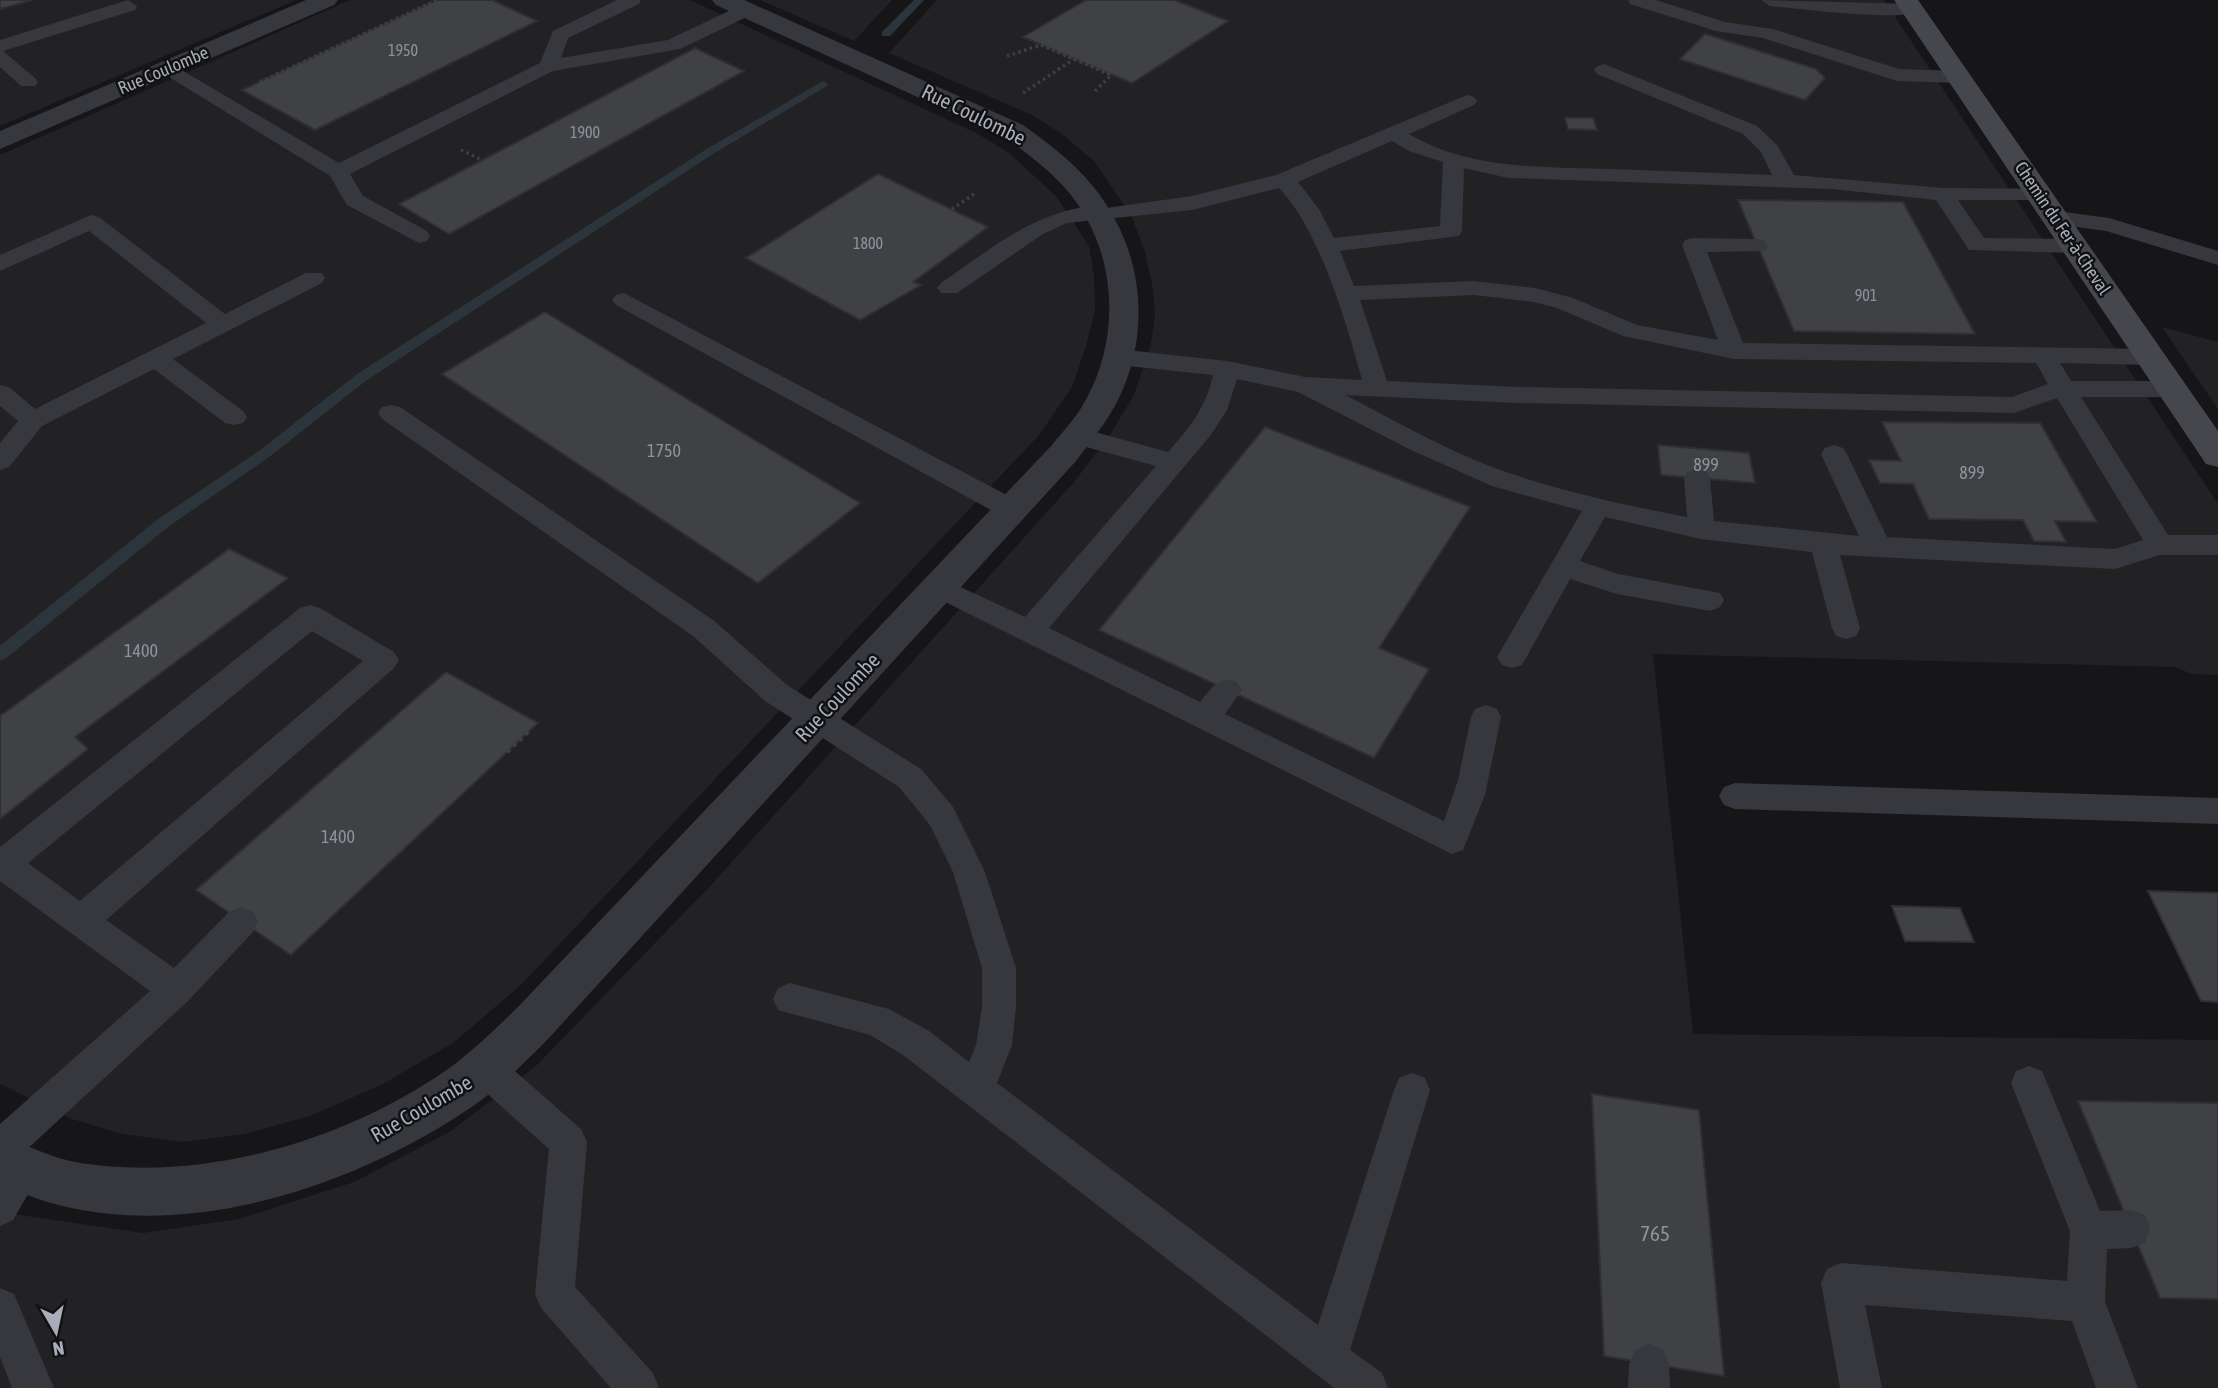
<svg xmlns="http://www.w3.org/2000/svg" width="2218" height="1388" font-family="'Asap Condensed',sans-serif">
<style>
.built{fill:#222225}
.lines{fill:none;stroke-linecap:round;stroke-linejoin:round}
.stream{fill:#2c353c;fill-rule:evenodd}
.building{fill:#404145;stroke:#303034;stroke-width:2}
.path-far1{stroke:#3d3f44;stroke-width:3.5;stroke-dasharray:2.5 3.5;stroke-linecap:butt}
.path{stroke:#3d3f44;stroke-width:4.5;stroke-dasharray:3.5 5;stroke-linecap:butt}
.lane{fill:#37383d;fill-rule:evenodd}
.street{fill:#37383d;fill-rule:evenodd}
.secondary{fill:#45474d;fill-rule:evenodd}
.labels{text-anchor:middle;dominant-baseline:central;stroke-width:5;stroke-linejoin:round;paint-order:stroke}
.far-number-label{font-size:16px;fill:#8e929b}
.far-street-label{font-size:18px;fill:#a8adb8;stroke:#111113}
.number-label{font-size:18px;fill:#8e929b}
.street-label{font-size:21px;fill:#a8adb8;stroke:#111113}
.near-number-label{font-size:21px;fill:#8e929b}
</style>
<rect width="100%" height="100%" fill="#161618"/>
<!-- built -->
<g class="built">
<polygon points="0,0 296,0 0,126"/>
<polygon points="350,0 690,0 976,133 1009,153 1056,196 1089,246 1094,275 1095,310 1086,346 1072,387 1039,435 522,984 453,1043 383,1084 310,1116 245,1134 183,1142 122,1134 72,1119 0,1084 0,155"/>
<polygon points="760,0 892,0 854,41"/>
<polygon points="937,0 1884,0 2218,504 2218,675 2191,674 2176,667 1653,654 1693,1034 2218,1040 2218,1388 0,1388 0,1208 20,1215 143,1233 239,1219 354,1182 451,1131 537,1065 712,884 1074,482 1110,435 1134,395 1150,348 1155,318 1153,289 1145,252 1131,215 1094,161 1062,134 1034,116 889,53"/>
<polygon points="2162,327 2218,342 2218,409"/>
</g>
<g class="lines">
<!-- stream -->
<g class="stream">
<polygon points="914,0 924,0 890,36 882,36 882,32"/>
<polygon points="823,81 828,84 827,86 713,154 367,380 269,457 168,527 5,659 0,661 0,646 158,519 259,451 357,374 705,150"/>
</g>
</g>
<!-- building -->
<g class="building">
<polygon points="0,0 32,0 0,9"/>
<polygon points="437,0 492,0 537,21 315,130 242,90"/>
<polygon points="1086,0 1174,0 1228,21 1132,83 1023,37"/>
<polygon points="1705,34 1816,69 1825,78 1805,100 1680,59"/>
<polygon points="695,48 744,71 449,234 399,204"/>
<polygon points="1565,118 1593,118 1597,130 1568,129"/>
<polygon points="878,174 988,227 913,282 921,285 860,320 746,258"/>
<polygon points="1738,200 1903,202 1975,334 1794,331"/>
<polygon points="545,312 753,439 860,503 758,583 442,374"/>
<polygon points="1882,422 2040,423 2097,522 2055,521 2066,542 2034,541 2023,520 1929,519 1913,484 1880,483 1869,460 1901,461"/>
<polygon points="1265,427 1470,507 1379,648 1429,669 1374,758 1099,630"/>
<polygon points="1658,445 1749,453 1755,483 1661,475"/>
<polygon points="229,549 288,578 75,737 88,749 0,819 0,716"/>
<polygon points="446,672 538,723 291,955 196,890"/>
<polygon points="2148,891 2218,893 2218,1002 2201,1001"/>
<polygon points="1892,906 1960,908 1974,942 1905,941"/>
<polygon points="1592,1094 1699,1110 1724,1376 1604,1356"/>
<polygon points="2078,1101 2218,1103 2218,1299 2160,1298"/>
</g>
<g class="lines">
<!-- path-far1 -->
<g class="path-far1">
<polyline points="1007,56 1041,45 1111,75 1095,91"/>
<polyline points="260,82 437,0"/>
<polyline points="1023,93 1074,59"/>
<polyline points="461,150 482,160"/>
<polyline points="952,209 977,192"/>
</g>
<!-- path -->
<polyline class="path" points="507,752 528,732"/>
<!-- lane -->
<g class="lane">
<polygon points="128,0 137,6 135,10 3,51 35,78 38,82 35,86 21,86 0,67 0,40"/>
<polygon points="617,0 641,0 639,4 568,38 561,58 668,40 739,6 753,6 755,10 753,14 680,49 553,71 350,174 363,196 427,231 430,236 427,241 419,243 347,205 330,176 156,69 159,65 173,65 339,163 540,63 553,31"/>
<polygon points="1628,0 1656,0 1725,22 1773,29 1899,69 1959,71 1969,77 1959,83 1897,81 1763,38 1716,31 1630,4"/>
<path d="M 1761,0 L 1913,4 L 1922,10 C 1911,23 1793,8 1770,6 Z"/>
<path d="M 1604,64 L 1757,126 L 1777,145 L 1794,175 L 1943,188 L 2048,189 L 2051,194 L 2048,199 L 2040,200 L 1958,200 L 1984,238 L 2076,239 L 2084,241 L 2087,246 L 2084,251 L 2076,253 L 1969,250 L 1936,200 L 1832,189 L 1508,178 L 1464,168 L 1462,231 L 1459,236 L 1340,251 L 1354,286 L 1474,281 L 1535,288 L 1573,298 L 1637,325 L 1718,340 L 1682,245 L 1685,240 L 1693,238 L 1757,239 L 1765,241 L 1768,246 L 1765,251 L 1707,252 L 1743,343 L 2151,349 L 2160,351 L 2163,357 L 2160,363 L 2151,365 L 2060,363 L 2071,381 L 2172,381 L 2181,383 L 2184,389 L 2181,395 L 2172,397 L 2081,397 L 2168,535 L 2218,535 L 2218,555 L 2160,555 L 2115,569 L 1840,555 L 1860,628 L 1856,636 L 1846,639 L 1836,636 L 1832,628 L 1812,552 L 1701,539 L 1605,517 L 1580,561 L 1618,574 L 1720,593 L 1724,600 L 1720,607 L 1710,611 L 1617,594 L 1570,579 L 1522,665 L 1512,668 L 1502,665 L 1497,657 L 1582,511 L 1492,486 L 1411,450 L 1298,392 L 1237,379 L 1227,410 L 1210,436 L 1049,628 L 1200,702 C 1212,688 1218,675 1237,682 L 1242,690 L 1225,714 L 1444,821 L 1458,780 L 1471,717 L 1475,709 L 1486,705 L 1497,709 L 1501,717 L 1485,795 L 1463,850 L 1452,854 L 929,594 L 925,587 L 929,580 L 939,577 L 1025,617 L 1156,466 L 1068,442 L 1064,436 L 1068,430 L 1077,427 L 1168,452 C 1190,428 1206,407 1213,375 L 1118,365 L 1109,363 L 1106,357 L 1109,351 L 1118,349 L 1227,361 L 1305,377 L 1362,380 C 1347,324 1319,229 1279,188 L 1192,210 L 1067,223 L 1043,234 L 957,293 L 941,293 L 937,288 L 941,283 C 985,253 1026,218 1079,208 C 1089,206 1097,203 1106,208 L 1192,196 L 1276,175 L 1467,95 L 1474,97 L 1477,101 L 1474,105 L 1409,134 C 1469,170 1544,167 1612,169 C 1665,171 1719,173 1772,175 L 1761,152 L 1743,134 L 1597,74 L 1594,70 L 1597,66 ZM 1392,141 L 1409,151 L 1443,162 L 1440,226 L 1334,238 L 1319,209 L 1298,182 ZM 1474,295 L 1534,302 L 1557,308 L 1623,336 L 1734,359 L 2036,363 L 2048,384 L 2012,397 L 1518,387 L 1387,381 L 1360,300 ZM 1345,395 L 1518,403 L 2014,413 L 2057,398 L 2143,540 L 2115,549 L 1887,537 L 1847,454 L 1843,448 L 1834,445 L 1825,448 L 1821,454 L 1859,536 L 1714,521 L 1710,478 L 1706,472 L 1697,469 L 1688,472 L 1684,478 L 1687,517 C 1629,506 1565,492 1509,473 C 1452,454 1398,422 1345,395 Z"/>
<polygon points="2057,211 2109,218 2218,251 2218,265 2106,231 2049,223 2046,218 2049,213"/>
<polygon points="91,215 99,217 225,314 306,273 322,273 325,278 322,283 173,359 243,411 247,417 243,423 234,425 225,423 154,369 42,426 9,467 0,470 0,443 18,421 0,406 0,385 9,387 35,409 206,323 89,231 0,271 0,255"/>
<polygon points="624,293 1020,502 1024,509 1020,516 1011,518 1002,516 616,305 612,300 616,295"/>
<polygon points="391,405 400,407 713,620 787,685 921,769 953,807 985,872 1016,968 1016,1007 1012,1045 997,1083 1318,1325 1394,1090 1399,1078 1412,1073 1425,1078 1430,1090 1350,1350 1382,1373 1388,1388 1334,1388 903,1055 870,1035 778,1010 773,999 778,988 790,983 889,1009 929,1031 969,1062 976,1045 982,1007 982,968 953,872 930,825 899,787 765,701 693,636 382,419 378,413 382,407"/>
<path d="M 310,605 L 320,608 L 394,652 L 399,660 L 394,668 L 106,920 L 174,968 L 229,912 L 241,907 L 253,912 L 258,922 L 253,932 L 188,1001 L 24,1152 L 36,1157 L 42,1170 L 13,1220 L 0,1226 L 0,1172 L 3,1167 L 0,1168 L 0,1124 L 150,991 L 0,881 L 0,847 L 300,608 ZM 312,631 L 363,661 L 80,901 L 28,863 Z"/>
<polygon points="1735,783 2218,798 2218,824 1735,809 1724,805 1719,796 1724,787"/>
<polygon points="486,1052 499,1057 581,1129 587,1142 575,1287 653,1373 659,1388 611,1388 541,1308 535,1294 549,1149 473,1081 468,1069 473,1057"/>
<polygon points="2029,1066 2042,1071 2100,1211 2131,1210 2145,1215 2150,1229 2145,1243 2131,1248 2107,1249 2105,1302 2138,1388 2096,1388 2072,1321 1865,1305 1882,1388 1840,1388 1821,1283 1827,1269 1841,1263 2067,1281 2070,1231 2011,1083 2016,1071"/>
<polygon points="0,1288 14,1294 54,1388 12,1388 0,1357"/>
<polygon points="1649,1344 1663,1350 1669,1364 1670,1388 1628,1388 1629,1364 1635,1350"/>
</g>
<!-- street -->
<g class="street">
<polygon points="306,0 338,0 334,5 0,149 0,131"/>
<path d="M 712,0 L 744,0 L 1023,125 C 1045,141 1067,157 1085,177 C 1141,238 1155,325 1118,400 C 1107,422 1091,441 1076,461 L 548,1039 C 524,1063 501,1087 473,1106 C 345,1194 146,1257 0,1183 L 0,1134 C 26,1145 51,1158 80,1163 C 205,1182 345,1141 448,1069 C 473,1051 494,1030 516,1009 L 1052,445 C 1063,431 1076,418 1084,403 C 1123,336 1117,246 1065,188 C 1047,168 1026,153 1005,137 L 716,5 Z"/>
</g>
<!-- secondary -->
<polygon class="secondary" points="1894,0 1918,0 2218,431 2218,467 2206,464"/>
</g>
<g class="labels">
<!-- far-number labels -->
<g class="far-number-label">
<text x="403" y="50">1950</text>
<text x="585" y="132">1900</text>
<text x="868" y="243">1800</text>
<text x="1866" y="295">901</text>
</g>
<!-- far-street labels -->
<g class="far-street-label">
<text transform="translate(163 70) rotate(-23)">Rue Coulombe</text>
<text transform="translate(2063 228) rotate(56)">Chemin du Fer-à-Cheval</text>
</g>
<!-- number labels -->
<g class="number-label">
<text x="664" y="450">1750</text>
<text x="1706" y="464">899</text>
<text x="1972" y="472">899</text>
<text x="141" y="650">1400</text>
<text x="338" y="836">1400</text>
</g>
<!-- street labels -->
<g class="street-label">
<text transform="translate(974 114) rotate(26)">Rue Coulombe</text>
<text transform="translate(837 697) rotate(-47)">Rue Coulombe</text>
<text transform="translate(421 1108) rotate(-30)">Rue Coulombe</text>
</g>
<!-- near-number labels -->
<g class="near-number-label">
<text x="1655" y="1233">765</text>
</g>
</g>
<!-- north arrow -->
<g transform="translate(56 1332) rotate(171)" stroke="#111113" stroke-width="5" paint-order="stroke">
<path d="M0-5L12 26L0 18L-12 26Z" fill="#a8adb8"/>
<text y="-10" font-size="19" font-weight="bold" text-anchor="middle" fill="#a8adb8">N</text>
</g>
</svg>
